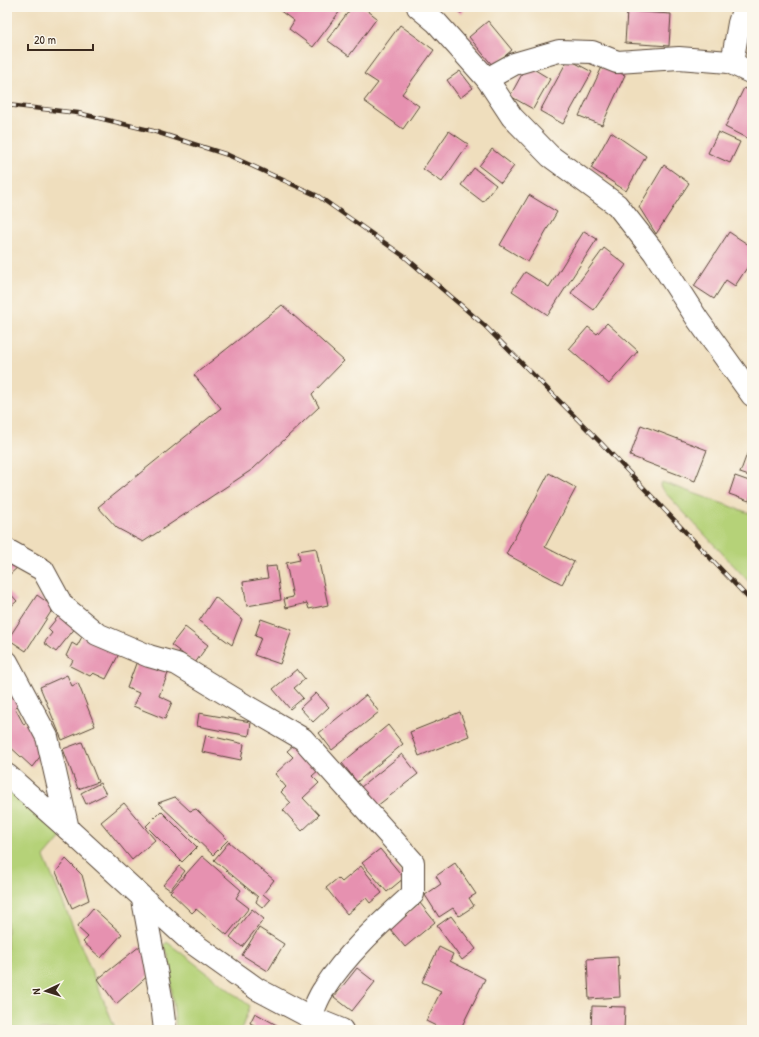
<svg xmlns="http://www.w3.org/2000/svg" width="759" height="1037" font-family="'Patrick Hand',sans-serif">
<style>
.green{fill:#b5d278;stroke:#787e4b}
.building{fill:#e691b0}
.lines{fill:none;stroke-linecap:round;stroke-linejoin:round}
.minor-casing{stroke:#564536;stroke-width:24}
.minor{stroke:#fff;stroke-width:22}
.rail-casing{stroke:#3b2a1e;stroke-width:4.5}
.rail{stroke:#fbf7ec;stroke-width:3;stroke-dasharray:9;stroke-linecap:butt}
</style>
<rect width="100%" height="100%" fill="#fbf7ec"/>
<filter id="ink" filterUnits="userSpaceOnUse"><feTurbulence type="fractalNoise" baseFrequency=".025" numOctaves="2"/><feDisplacementMap in="SourceGraphic" scale="8" xChannelSelector="R" yChannelSelector="G"/><feConvolveMatrix kernelMatrix="1 2 1 2 8 2 1 2 1" color-interpolation-filters="sRGB"/></filter>
<filter id="wash" filterUnits="userSpaceOnUse"><feTurbulence type="fractalNoise" baseFrequency=".012" numOctaves="4" result="noise"/><feDisplacementMap in="SourceGraphic" scale="16" xChannelSelector="R" yChannelSelector="G"/><feGaussianBlur stdDeviation="0.9" result="paint"/><feColorMatrix in="noise" values="0 0 0 0 0 0 0 0 0 0 0 0 0 0 0 0 0 1.4 0 .05"/><feComposite in="paint" operator="in"/></filter>
<g filter="url(#wash)">
<rect width="100%" height="100%" fill="#efdebd"/>
<!-- green -->
<g class="green">
<polygon points="662,482 752,514 752,585 660,487"/>
<polygon points="7,775 68,829 44,857 116,1030 7,1030"/>
<polygon points="167,942 250,1006 241,1030 176,1030 168,955 164,945"/>
</g>
<g id="blocks">
<!-- building -->
<g class="building">
<polygon points="275,7 343,7 313,47 289,29 294,21"/>
<polygon points="352,7 363,7 377,18 349,56 327,40"/>
<polygon points="451,7 465,7 461,13"/>
<polygon points="627,11 671,14 669,46 625,43"/>
<polygon points="488,21 512,50 493,66 469,37"/>
<polygon points="400,25 434,50 402,94 419,106 403,129 364,101 378,83 364,74"/>
<polygon points="568,59 592,72 563,124 540,111"/>
<polygon points="527,65 550,79 533,109 510,96"/>
<polygon points="602,67 625,75 602,125 579,116"/>
<polygon points="460,71 473,88 460,98 447,80"/>
<polygon points="744,88 752,92 752,141 725,127"/>
<polygon points="449,131 468,144 442,182 423,169"/>
<polygon points="611,132 646,156 626,191 591,168"/>
<polygon points="718,132 740,142 730,163 708,153"/>
<polygon points="492,149 514,166 501,183 479,166"/>
<polygon points="664,165 689,183 656,234 639,207"/>
<polygon points="474,168 496,185 483,202 461,185"/>
<polygon points="529,195 557,212 528,262 500,245"/>
<polygon points="584,231 597,239 548,315 512,291 525,272 549,287"/>
<polygon points="729,232 752,247 752,260 735,286 726,280 714,299 694,286"/>
<polygon points="604,248 626,265 594,310 571,293"/>
<polygon points="282,305 344,361 312,394 319,407 253,469 143,542 117,528 98,507 221,408 194,375"/>
<polygon points="607,323 638,351 609,384 569,349 588,327 597,334"/>
<polygon points="641,425 707,450 695,481 630,456"/>
<polygon points="747,454 752,456 752,477 740,473"/>
<polygon points="549,473 576,488 545,547 574,562 562,584 506,554"/>
<polygon points="735,476 752,482 752,491 749,501 729,494"/>
<polygon points="316,548 328,605 309,609 307,603 286,608 284,599 293,597 286,563 300,560 298,551"/>
<polygon points="7,557 19,566 7,577"/>
<polygon points="276,566 281,600 247,606 243,582 268,578 266,567"/>
<polygon points="7,590 17,601 7,610"/>
<polygon points="37,595 54,607 26,651 8,639"/>
<polygon points="215,597 242,619 232,645 199,621"/>
<polygon points="60,614 76,627 56,652 44,643 52,633 48,629"/>
<polygon points="261,619 292,630 280,664 254,655 261,638 255,636"/>
<polygon points="185,627 208,645 195,663 171,645"/>
<polygon points="84,633 120,652 106,679 93,673 90,676 70,666 73,660 66,656 72,643 77,646"/>
<polygon points="138,658 169,671 159,696 172,702 165,719 133,706 139,693 127,688"/>
<polygon points="297,669 305,679 294,688 303,698 290,709 273,689"/>
<polygon points="67,675 72,686 78,683 95,726 62,740 40,687"/>
<polygon points="13,687 22,704 15,708 24,725 31,717 46,749 32,767 7,744 7,691"/>
<polygon points="316,693 329,707 313,722 300,708"/>
<polygon points="366,695 379,712 332,750 319,733"/>
<polygon points="460,712 469,736 419,756 410,732"/>
<polygon points="199,713 251,722 249,736 197,726"/>
<polygon points="388,725 403,744 357,782 342,763"/>
<polygon points="206,735 244,744 241,760 202,752"/>
<polygon points="82,742 98,782 78,789 63,749"/>
<polygon points="296,743 320,769 312,776 319,783 303,798 319,815 302,831 283,810 291,803 281,792 286,787 275,774 293,757 287,751"/>
<polygon points="402,754 418,774 377,806 361,787"/>
<polygon points="100,783 106,794 86,804 81,793"/>
<polygon points="175,797 190,811 196,809 228,840 213,855 158,803"/>
<polygon points="124,803 155,840 132,860 101,822"/>
<polygon points="161,811 197,847 182,862 146,826"/>
<polygon points="229,842 274,880 263,894 270,900 263,908 256,902 258,897 214,860"/>
<polygon points="380,849 404,878 387,892 362,863"/>
<polygon points="202,856 241,890 236,898 249,908 227,935 196,909 192,913 170,892"/>
<polygon points="66,859 82,875 89,900 72,908 56,872"/>
<polygon points="455,863 476,894 469,898 474,906 459,916 453,908 439,917 425,895 441,884 436,876"/>
<polygon points="179,866 185,871 170,890 163,885"/>
<polygon points="361,866 382,893 370,903 366,898 347,914 326,888 338,878 342,882"/>
<polygon points="420,903 435,922 405,947 390,929"/>
<polygon points="93,908 122,934 101,958 83,942 88,937 77,927"/>
<polygon points="252,909 264,919 242,947 230,937"/>
<polygon points="451,916 476,949 462,960 437,926"/>
<polygon points="259,928 284,944 268,971 242,955"/>
<polygon points="140,946 147,954 151,973 116,1004 98,979"/>
<polygon points="439,947 453,954 450,961 485,979 460,1030 444,1030 426,1021 441,991 422,982"/>
<polygon points="618,957 620,997 589,999 587,959"/>
<polygon points="357,968 375,982 352,1011 334,997"/>
<polygon points="592,1006 625,1007 624,1030 591,1030"/>
<polygon points="255,1013 282,1028 281,1030 251,1030 254,1025 250,1023"/>
</g>
</g>
</g>
<g filter="url(#ink)">
<use href="#blocks" fill-opacity="0" stroke="#564536" stroke-width="1"/>
<g class="lines">
<!-- minor casing -->
<g class="minor-casing">
<g id="minor">
<polyline points="418,7 436,22 487,79 512,117 550,156 617,205 654,252 698,320 752,395"/>
<polyline points="732,63 739,23 744,7"/>
<polyline points="487,79 514,64 559,51 592,52 617,62 679,58 729,62 752,73"/>
<path d="M 7,550 L 43,570 L 62,605 L 97,634 L 149,656 L 177,664 L 246,706 L 303,739 L 413,862 L 413,894 C 381,923 347,953 324,989 C 318,997 315,1008 310,1017"/>
<polyline points="7,662 47,737 68,829"/>
<polyline points="7,775 68,829 191,942 257,989 310,1017 342,1030"/>
<polyline points="143,900 161,997 165,1030"/>
</g>
</g>
<!-- minor -->
<use href="#minor" class="minor"/>
<!-- rail casing -->
<g class="rail-casing">
<polyline id="rail" points="7,105 78,113 153,131 228,155 318,196 405,257 484,325 602,444 752,602"/>
</g>
<!-- rail -->
<use href="#rail" class="rail"/>
</g>
</g>
<!-- margin -->
<rect width="759" height="1037" fill="none" stroke="#fbf7ec" stroke-width="24"/>
<!-- north arrow -->
<g transform="translate(46 991) rotate(266)" stroke="#fbf7ec" stroke-width="3" paint-order="stroke">
<path d="M0-3L7 15L0 10L-7 15Z" fill="#3b2a1e"/>
<text y="-6" font-size="11" font-weight="bold" text-anchor="middle" fill="#3b2a1e">N</text>
</g>
<!-- scale -->
<path d="M28 44v6h65v-6" fill="none" stroke="#3b2a1e" stroke-width="2"/>
<text x="34" y="44" font-size="12" fill="#3b2a1e" stroke="#fbf7ec" stroke-width="3" paint-order="stroke">20 m</text>
</svg>
